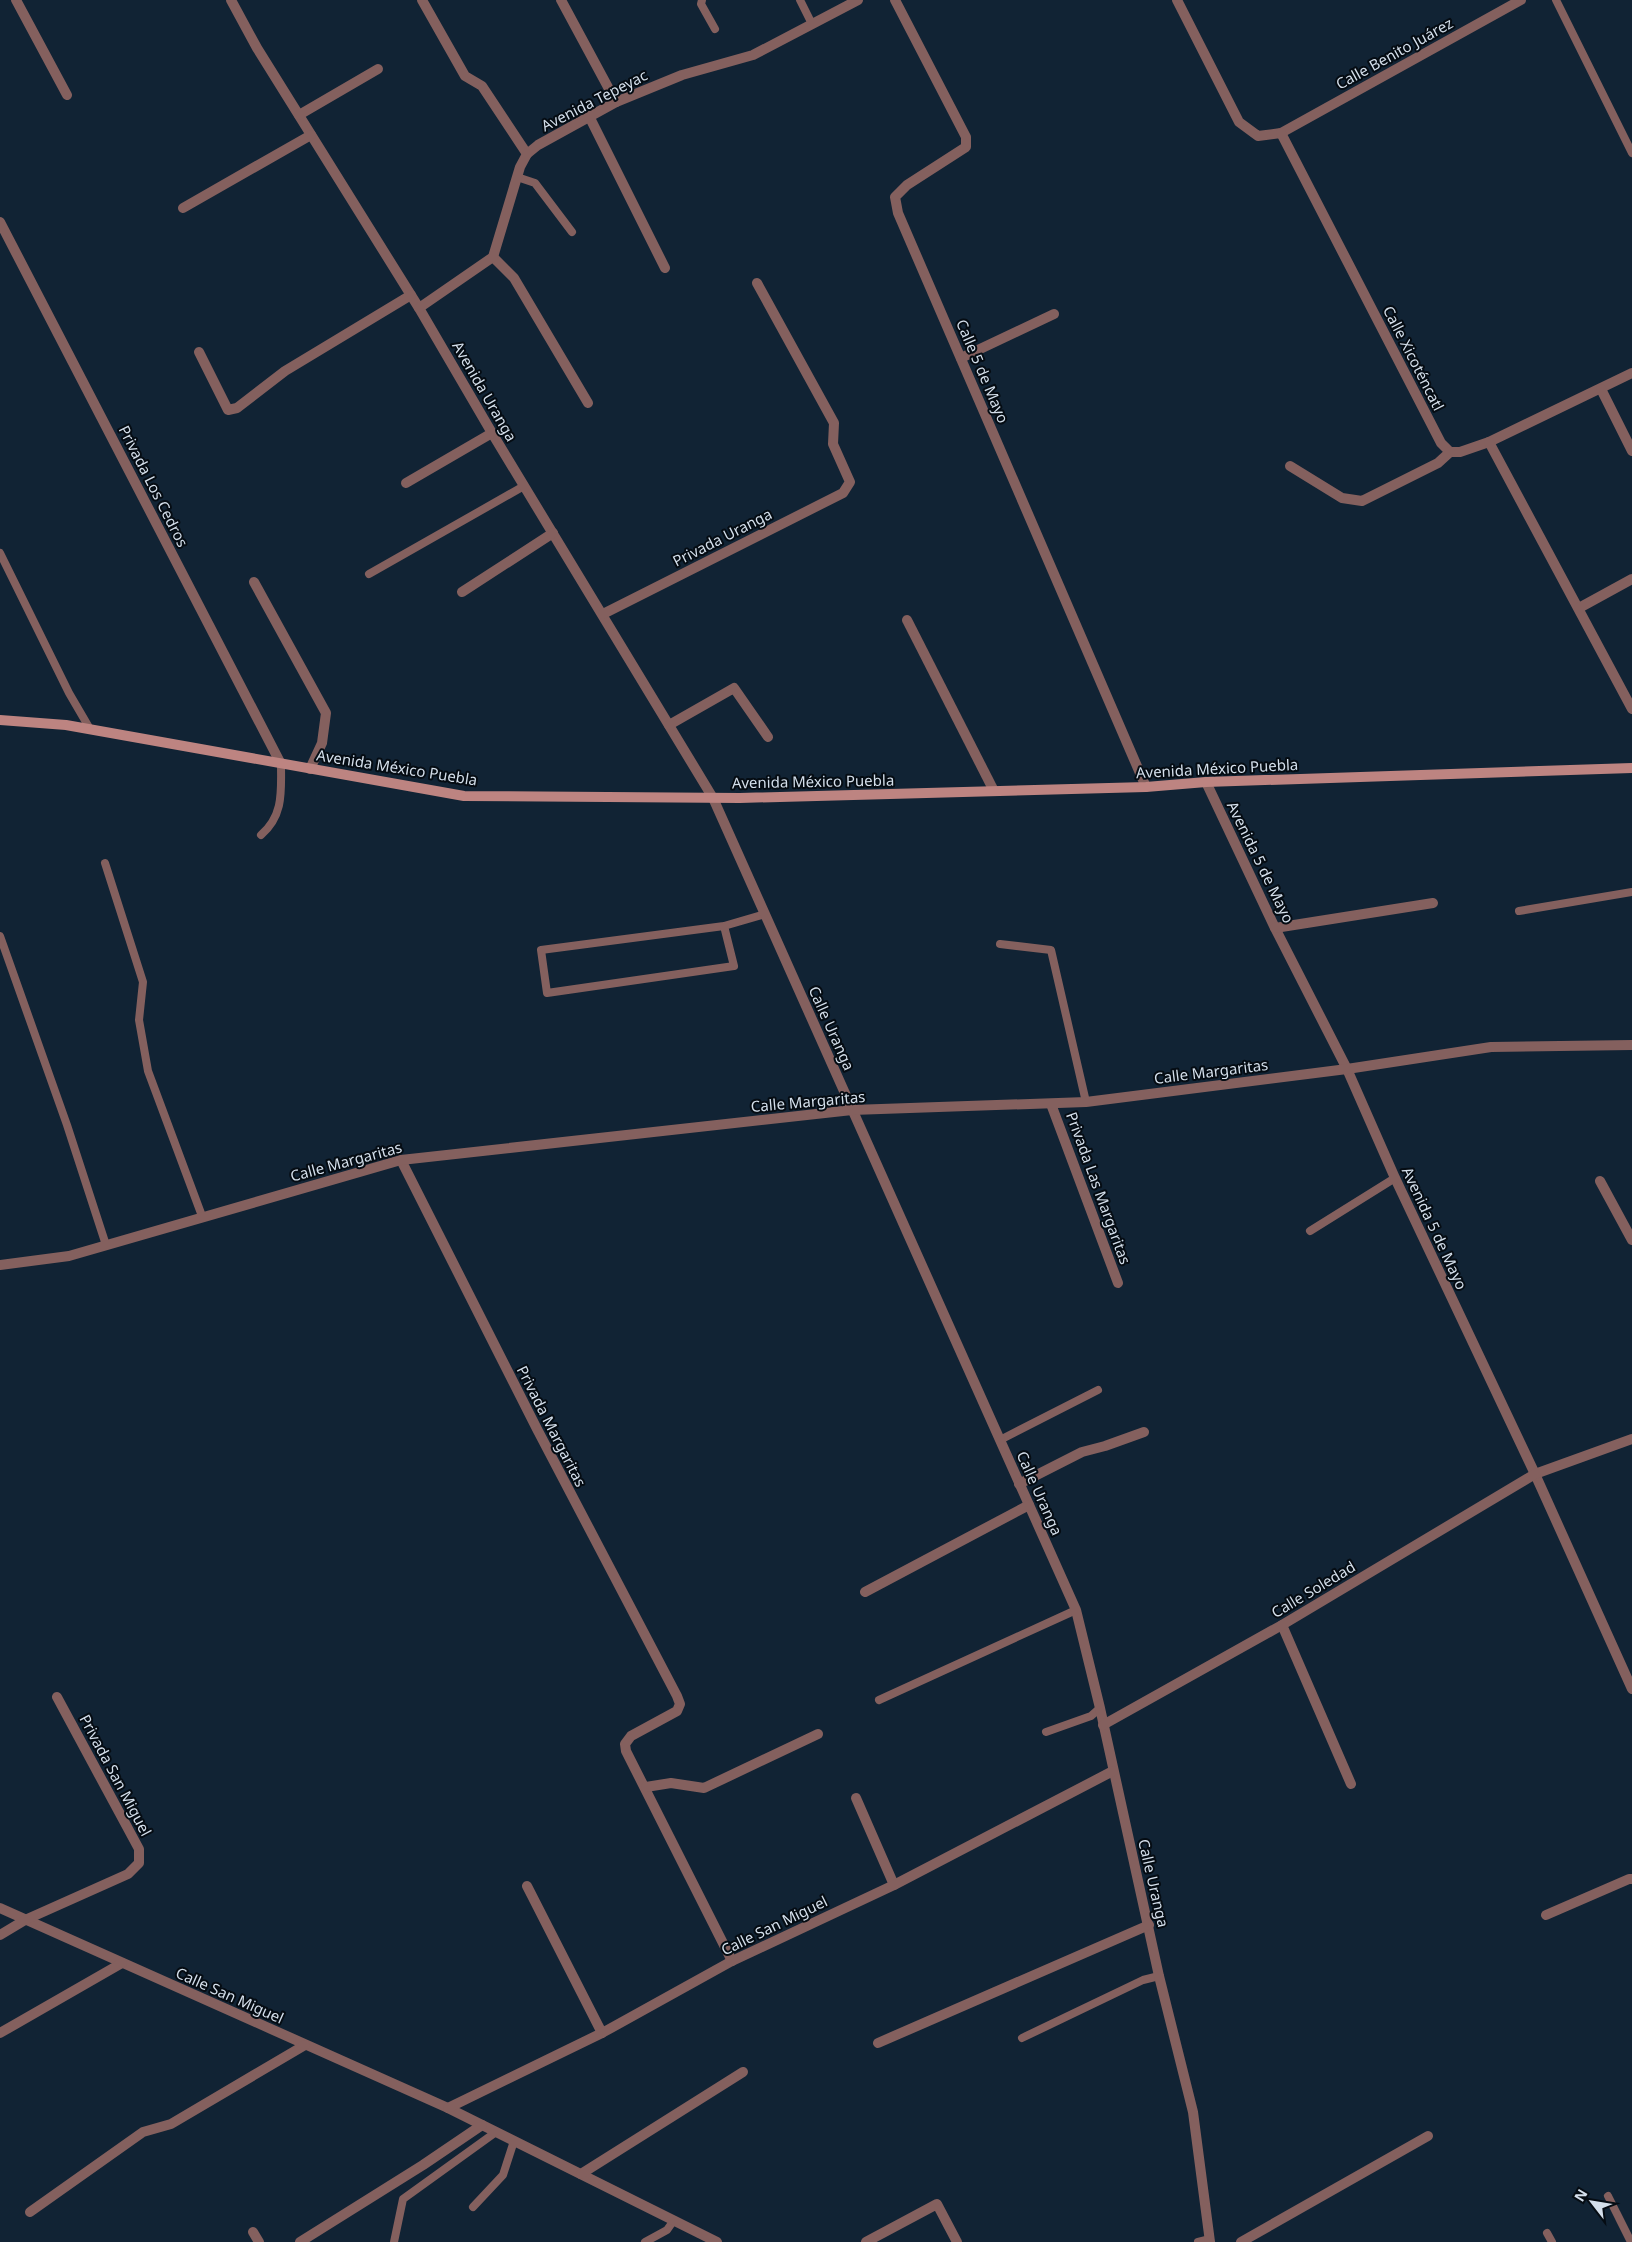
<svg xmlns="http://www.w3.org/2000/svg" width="1632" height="2242" font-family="'Noto Sans',sans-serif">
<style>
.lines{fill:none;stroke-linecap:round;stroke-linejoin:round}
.service{stroke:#84605e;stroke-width:8}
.minor{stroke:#84605e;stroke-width:10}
.secondary{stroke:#bd8481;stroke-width:10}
.labels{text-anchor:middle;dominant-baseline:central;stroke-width:4;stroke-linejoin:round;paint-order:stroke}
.street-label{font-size:15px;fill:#d4dfeb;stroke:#050c13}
</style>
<rect width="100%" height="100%" fill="#112334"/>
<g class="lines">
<!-- service -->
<g class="service">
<polyline points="702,0 701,4 715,29"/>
<polyline points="800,0 812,24"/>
<polyline points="1556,0 1632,153"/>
<polyline points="517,177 535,183 572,232"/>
<polyline points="0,553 69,693 90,729"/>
<polyline points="369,574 524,486"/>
<path d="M 261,835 C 284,815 281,791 281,764"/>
<polyline points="105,863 143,982 139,1020 148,1071 202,1216"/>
<polyline points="1519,911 1632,892"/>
<polyline points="724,926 734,966 547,993 541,950 724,926 765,914"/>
<polyline points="0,936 67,1125 106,1245"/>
<polyline points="1000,944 1051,950 1086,1102"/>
<polyline points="1310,1231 1395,1178"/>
<polyline points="1000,1440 1098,1390"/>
<polyline points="879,1700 1076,1610"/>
<polyline points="1046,1732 1091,1716 1100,1708"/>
<polyline points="1022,2038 1143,1980 1159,1976"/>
<polyline points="1608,2196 1631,2242"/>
<polyline points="473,2207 503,2175 514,2141"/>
<polyline points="1547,2233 1552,2242"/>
<polyline points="394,2242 403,2199 496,2132"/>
<polyline points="645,2242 667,2230 674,2220"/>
<polyline points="1198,2242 1210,2239"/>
</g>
<!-- minor -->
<g class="minor">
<polyline points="16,0 67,95"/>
<polyline points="231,0 257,48 419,308 492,433 713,798 1076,1610 1100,1708 1159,1976 1193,2112 1210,2242"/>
<polyline points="422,0 465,76 482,86 527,154"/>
<polyline points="561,0 616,102"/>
<polyline points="895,0 966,137 966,147 907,185 895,197 898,213 1146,787"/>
<polyline points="1177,0 1239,122 1258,136 1281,133 1521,0"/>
<polyline points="299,115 378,69"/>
<polyline points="589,116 665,268"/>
<polyline points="1281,133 1441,443 1450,452 1460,452 1489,442 1632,373"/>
<polyline points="183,208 311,135"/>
<polyline points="0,222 281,764"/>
<polyline points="493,257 514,278 588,403"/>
<polyline points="419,308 493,257 520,167 527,154 538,145 616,102 682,75 753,55 858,0"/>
<polyline points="199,352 228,410 237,408 285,371 411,295"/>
<polyline points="961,358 1054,314"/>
<polyline points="1601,389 1632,451"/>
<polyline points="1489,442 1632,709"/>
<polyline points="1290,466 1342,498 1362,501 1438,463 1450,452"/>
<polyline points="406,483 492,433"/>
<polyline points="254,582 326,713 322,743 310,769"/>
<polyline points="462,592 553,533"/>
<polyline points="1579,608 1632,579"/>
<polyline points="603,614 843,493 850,482 833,444 834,423 757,283"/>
<polyline points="907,620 994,791"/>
<polyline points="669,725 734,688 768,737"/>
<polyline points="1206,782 1275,928 1347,1069 1395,1178 1535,1474 1632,1689"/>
<polyline points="1275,928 1433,903"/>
<polyline points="1051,1104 1118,1283"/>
<polyline points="401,1160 537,1429 677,1696 680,1704 677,1711 631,1736 625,1744 626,1751 732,1961"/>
<polyline points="1600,1181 1632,1240"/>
<polyline points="0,1265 69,1256 401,1160 852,1110 1086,1102 1347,1069 1491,1047 1632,1045"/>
<polyline points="1019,1484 1082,1452 1105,1446 1144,1432"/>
<polyline points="865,1592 1029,1505"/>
<polyline points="1282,1625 1351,1784"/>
<polyline points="1103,1725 1282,1625 1535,1474 1632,1439"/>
<polyline points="646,1787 671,1783 704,1788 818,1734"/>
<polyline points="856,1798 894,1885"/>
<polyline points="527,1886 602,2033"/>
<polyline points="0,1908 448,2108 717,2242"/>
<polyline points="1546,1915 1629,1879 1632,1879"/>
<polyline points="0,1935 25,1920 128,1874 139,1863 139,1849 57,1697"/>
<polyline points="0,2033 122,1963"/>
<polyline points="878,2043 1149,1925"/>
<polyline points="448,2108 602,2033 732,1961 894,1885 1113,1771"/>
<polyline points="581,2174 743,2072"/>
<polyline points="30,2212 143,2132 171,2124 305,2045"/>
<polyline points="253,2232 259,2242"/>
<polyline points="300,2242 423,2165 482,2125"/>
<polyline points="866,2242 937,2204 957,2242"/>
<polyline points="1241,2242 1428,2136"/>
</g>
<!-- secondary -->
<polyline class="secondary" points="0,720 66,725 464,796 740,798 1146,787 1206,782 1632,768"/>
</g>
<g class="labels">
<!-- street labels -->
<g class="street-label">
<text transform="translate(1394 53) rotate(-29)">Calle Benito Juárez</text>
<text transform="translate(594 100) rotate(-27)">Avenida Tepeyac</text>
<text transform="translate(1414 358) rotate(63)">Calle Xicoténcatl</text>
<text transform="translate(983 371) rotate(67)">Calle 5 de Mayo</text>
<text transform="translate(485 391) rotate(60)">Avenida Uranga</text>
<text transform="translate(154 486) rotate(63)">Privada Los Cedros</text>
<text transform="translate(722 537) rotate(-27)">Privada Uranga</text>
<text transform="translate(397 767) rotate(9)">Avenida México Puebla</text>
<text transform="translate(1217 768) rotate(-3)">Avenida México Puebla</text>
<text transform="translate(813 781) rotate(-1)">Avenida México Puebla</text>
<text transform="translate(1261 862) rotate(64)">Avenida 5 de Mayo</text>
<text transform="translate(832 1028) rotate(66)">Calle Uranga</text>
<text transform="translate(1211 1071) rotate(-7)">Calle Margaritas</text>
<text transform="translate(808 1101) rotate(-5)">Calle Margaritas</text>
<text transform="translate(346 1161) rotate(-15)">Calle Margaritas</text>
<text transform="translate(1099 1188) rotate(70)">Privada Las Margaritas</text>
<text transform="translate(1435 1228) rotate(65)">Avenida 5 de Mayo</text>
<text transform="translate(552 1426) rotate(63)">Privada Margaritas</text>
<text transform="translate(1040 1493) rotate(66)">Calle Uranga</text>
<text transform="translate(1313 1589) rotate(-31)">Calle Soledad</text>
<text transform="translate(116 1775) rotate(62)">Privada San Miguel</text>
<text transform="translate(1154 1883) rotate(77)">Calle Uranga</text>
<text transform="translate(774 1925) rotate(-26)">Calle San Miguel</text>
<text transform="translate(230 1995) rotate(24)">Calle San Miguel</text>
</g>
</g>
<!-- north arrow -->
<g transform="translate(1592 2202) rotate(301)" stroke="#050c13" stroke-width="4" paint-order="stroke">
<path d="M0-4L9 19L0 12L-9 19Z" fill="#d4dfeb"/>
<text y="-8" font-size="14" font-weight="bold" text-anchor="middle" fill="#d4dfeb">N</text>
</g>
</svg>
